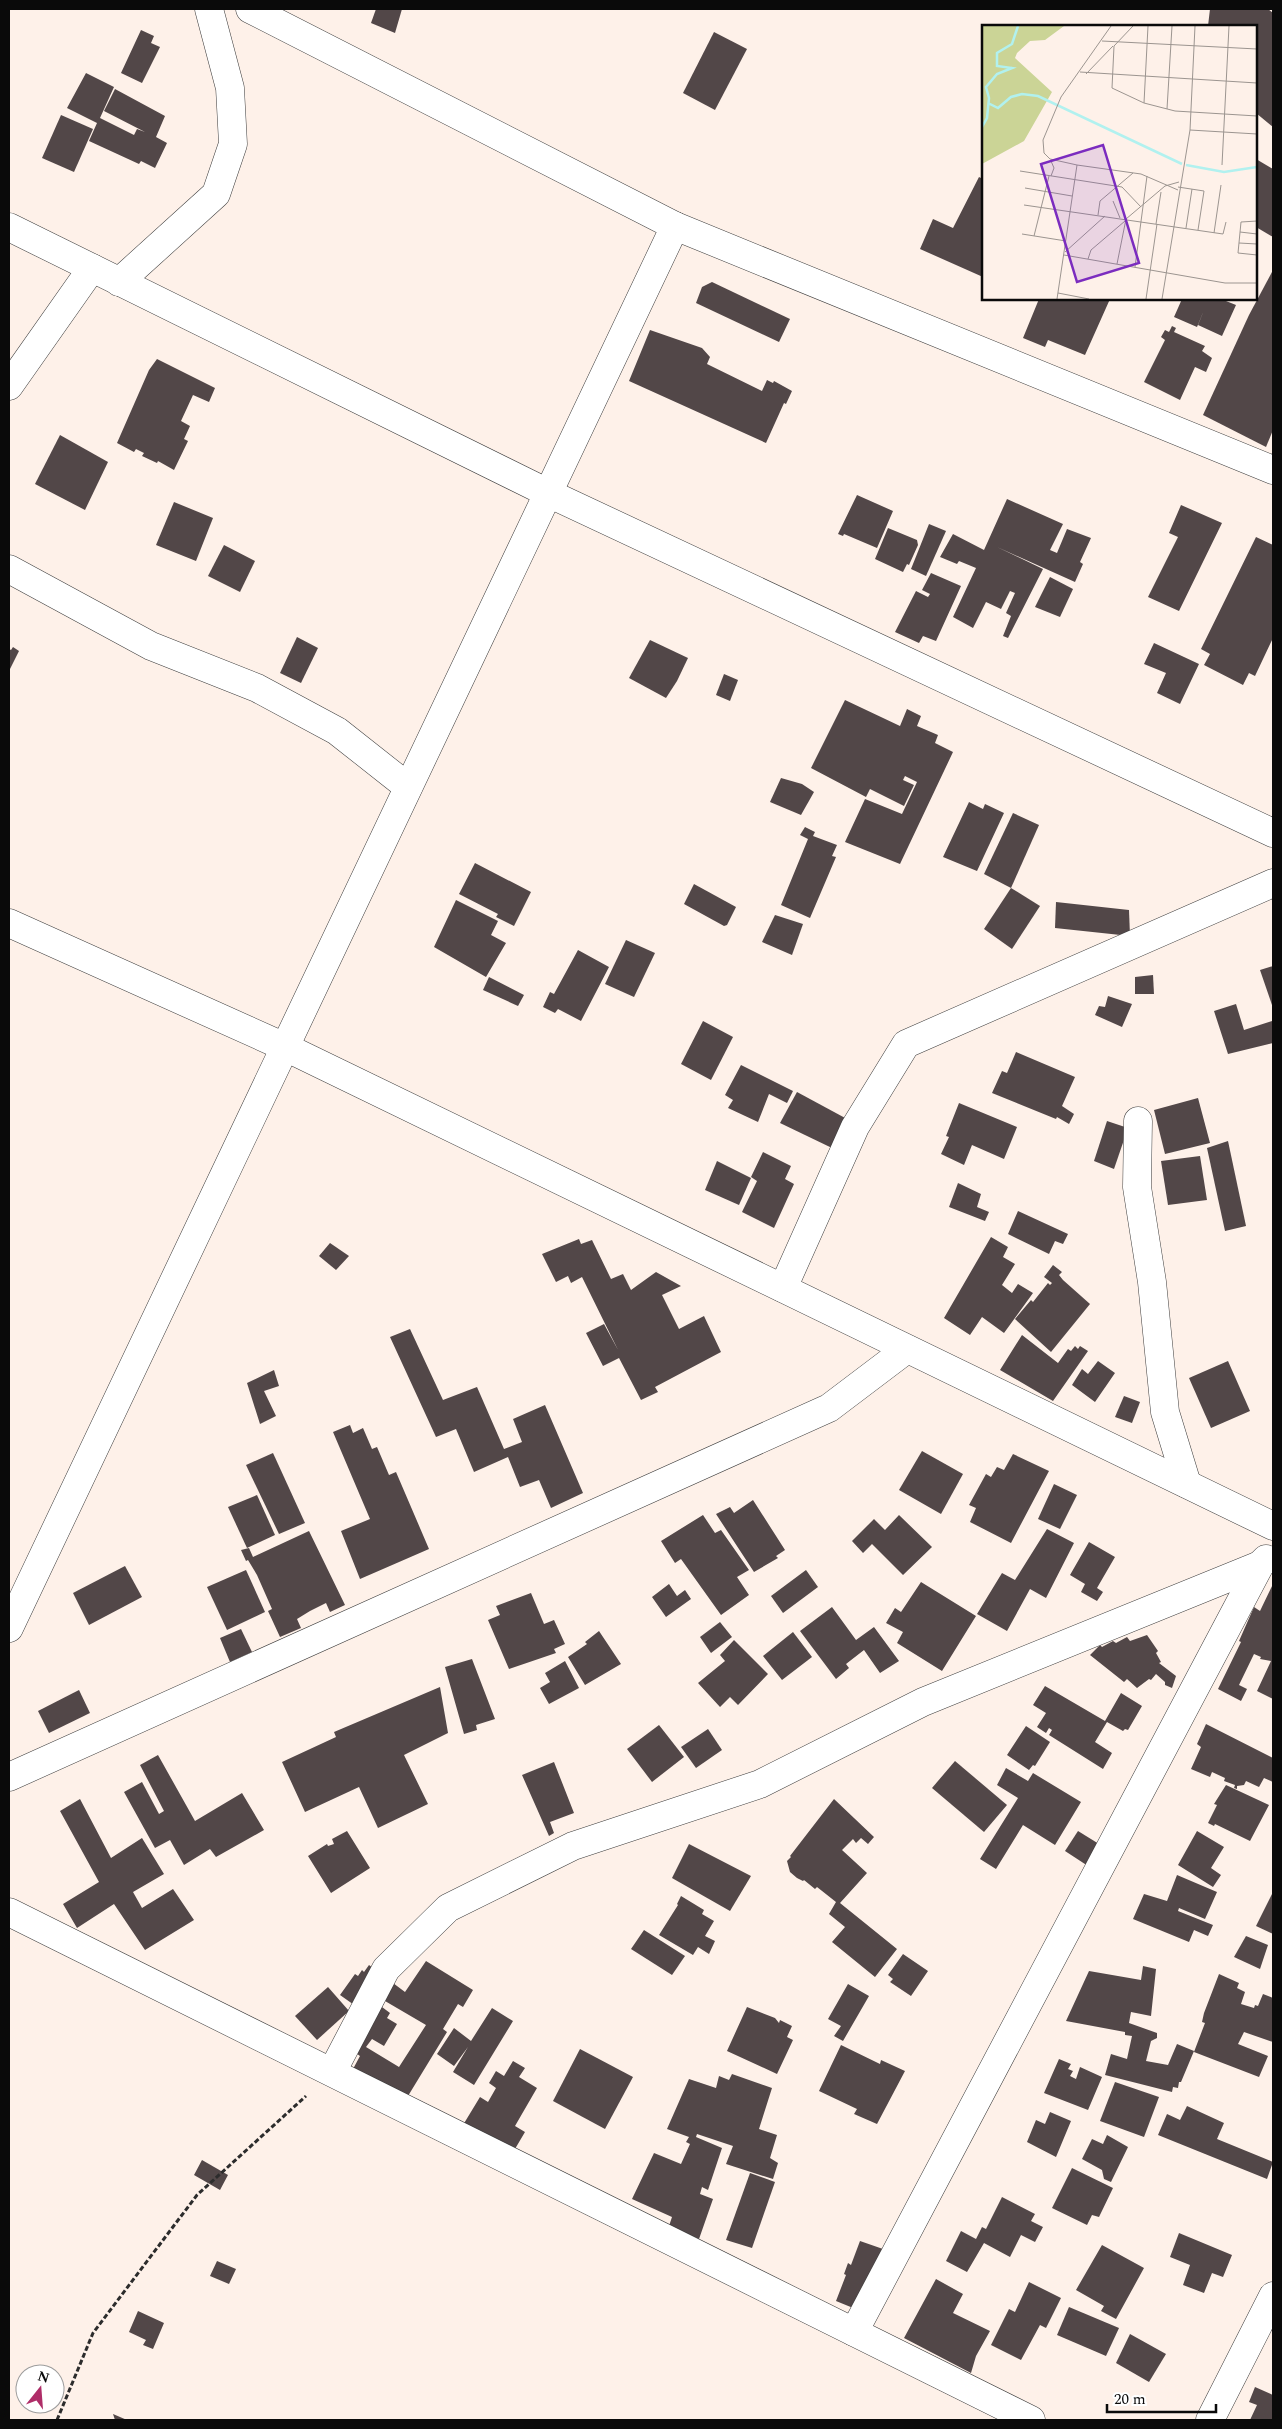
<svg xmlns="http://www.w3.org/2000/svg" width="1282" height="2429" font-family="Spectral,serif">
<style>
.building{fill:#524748;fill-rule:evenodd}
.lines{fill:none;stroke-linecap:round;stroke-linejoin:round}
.street-casing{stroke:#3d3d3d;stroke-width:29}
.path{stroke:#2c2c2c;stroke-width:3;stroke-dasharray:5 2.5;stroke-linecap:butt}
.street{stroke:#fff;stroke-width:28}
.inset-river{fill:none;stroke:#b1f1ef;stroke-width:2.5}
.inset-road{fill:none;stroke:#9c9590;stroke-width:1}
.view{fill:#7b2cbf;fill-opacity:0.15;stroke:#7b2cbf;stroke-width:2.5}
.inset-edge{fill:none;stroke:#0a0a0a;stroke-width:2.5}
</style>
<rect width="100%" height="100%" fill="#fef1e9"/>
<!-- building -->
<g class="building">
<polygon points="376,9 402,9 395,33 371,23"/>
<polygon points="1210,9 1268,9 1273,13 1273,127 1256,113 1256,26 1208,26"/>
<polygon points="141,30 154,36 151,43 160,47 142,83 121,73"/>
<polygon points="714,32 747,49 715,110 683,93"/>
<polygon points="86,73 114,87 100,118 134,135 137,129 145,132 104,111 115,89 165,116 156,137 167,143 155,168 141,161 139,164 89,141 97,123 67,108"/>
<polygon points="61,115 93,129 74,172 42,158"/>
<polygon points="1256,159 1273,169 1273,237 1256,227"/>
<polygon points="979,177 983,179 983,277 920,249 933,219 953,228"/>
<polygon points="1273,270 1273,430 1266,447 1203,415 1249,315"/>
<polygon points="712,282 790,319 779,342 696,303 702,287"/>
<polygon points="1039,299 1110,299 1085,355 1048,340 1045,347 1023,338"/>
<polygon points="1182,299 1221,299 1236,305 1222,336 1198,325 1204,310 1197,327 1174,317"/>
<polygon points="1172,326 1176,328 1174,332 1205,346 1202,351 1212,358 1206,372 1195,367 1180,400 1144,382 1165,340 1161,337 1165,330 1169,332"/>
<polygon points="650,330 702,348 710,357 707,364 762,391 767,380 773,383 774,381 792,391 786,404 784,403 766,443 629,381"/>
<polygon points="157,359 215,388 209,402 193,395 181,421 190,426 184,439 188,441 174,470 158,461 157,463 142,456 144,453 136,449 134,452 117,443 149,370"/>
<polygon points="60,435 108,462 85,510 35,484"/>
<polygon points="857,495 893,511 877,548 844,534 843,536 838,534"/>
<polygon points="1007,499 1063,524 1050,550 1057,553 1067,529 1091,538 1080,562 1083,564 1075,582 997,547 1043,569 1008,638 1003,636 1011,616 1006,613 1015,593 1010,591 1001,609 986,602 973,628 953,617 976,568 959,561 957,564 940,557 953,534 984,550"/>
<polygon points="174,502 213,518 196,561 156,545"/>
<polygon points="1181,505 1222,523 1179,611 1148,597 1178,537 1169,533"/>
<polygon points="929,524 946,531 926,576 911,569"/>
<polygon points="888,528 917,540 918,545 909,565 907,564 903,572 875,559"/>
<polygon points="1256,537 1273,545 1273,638 1255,676 1249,673 1243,685 1204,665 1210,654 1201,649"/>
<polygon points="224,545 255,561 240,592 208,576"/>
<polygon points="931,573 961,586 936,641 923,636 919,643 895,632 916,591 928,597 930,594 922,590"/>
<polygon points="1050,577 1073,589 1060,617 1035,607"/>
<polygon points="297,637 318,648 301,683 280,673"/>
<polygon points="650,640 688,658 677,681 666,698 629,678"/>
<polygon points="1154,643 1199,664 1180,704 1157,693 1166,673 1144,664"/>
<polygon points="13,647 19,651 9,671 9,649 11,650"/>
<polygon points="724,674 738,680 730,701 716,695"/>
<polygon points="845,700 900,726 907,709 921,716 917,726 938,735 935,743 953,752 900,864 845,842 865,799 902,814 917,782 905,776 903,780 914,785 904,806 870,789 866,797 811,768"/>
<polygon points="781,778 802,784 814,792 801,815 770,802"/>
<polygon points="969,802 983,809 985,804 1004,813 977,871 943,857"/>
<polygon points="1013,813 1039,825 1011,888 984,874"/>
<polygon points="805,827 815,832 813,836 837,845 832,856 836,857 810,918 781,905 808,839 800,835"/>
<polygon points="475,863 531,892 514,926 496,917 498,914 459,894"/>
<polygon points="694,884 736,907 727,925 724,926 684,904"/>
<polygon points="1011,888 1040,906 1012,949 984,929"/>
<polygon points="456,900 498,921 491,935 506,943 486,977 434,947"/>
<polygon points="1056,902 1129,910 1130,936 1055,928"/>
<polygon points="775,915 803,924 792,955 762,942"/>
<polygon points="626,940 655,953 634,997 605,984"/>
<polygon points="578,950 609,967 581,1021 558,1009 555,1013 543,1007 550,992 554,994"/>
<polygon points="1273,966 1273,1008 1260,970"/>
<polygon points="1153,975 1154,994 1135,994 1135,977"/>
<polygon points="489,977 524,995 518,1006 483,990"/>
<polygon points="1108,996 1132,1004 1122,1027 1095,1015 1099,1006 1105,1007"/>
<polygon points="1236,1004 1244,1030 1272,1021 1273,1043 1228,1054 1214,1011"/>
<polygon points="703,1021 733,1037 711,1080 681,1064"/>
<polygon points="1016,1052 1075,1077 1062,1106 1074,1114 1069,1124 1057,1117 1056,1119 992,1093 1002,1071 1007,1073"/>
<polygon points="741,1065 793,1091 787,1103 769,1094 758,1122 728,1108 733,1100 725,1095"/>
<polygon points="797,1092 847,1119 832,1148 780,1123"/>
<polygon points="1198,1098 1210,1143 1165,1154 1154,1110"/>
<polygon points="959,1103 1017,1127 1004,1159 972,1145 964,1165 941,1154 949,1137 946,1136"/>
<polygon points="1107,1121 1128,1128 1114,1169 1094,1161"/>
<polygon points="1228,1141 1246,1226 1225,1231 1207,1148"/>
<polygon points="763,1152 791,1166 785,1179 794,1184 774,1228 742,1212 757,1181 751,1177"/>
<polygon points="1200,1156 1207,1200 1168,1205 1161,1161"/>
<polygon points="717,1161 751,1178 739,1205 705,1190"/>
<polygon points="958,1183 981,1194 977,1207 989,1212 985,1221 949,1207"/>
<polygon points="1018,1211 1068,1234 1063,1244 1055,1241 1049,1254 1008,1234"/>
<polygon points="991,1237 1008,1247 1003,1257 1015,1264 1002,1285 1012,1293 1018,1284 1033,1293 1004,1333 982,1317 970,1335 944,1318"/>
<polygon points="579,1239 581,1244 592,1240 611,1279 623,1274 631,1290 656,1272 681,1286 662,1295 679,1329 704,1316 721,1352 655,1387 658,1392 641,1400 619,1358 603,1366 586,1333 604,1324 618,1350 582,1277 571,1283 568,1276 556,1282 542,1254"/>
<polygon points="330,1243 349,1256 336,1270 319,1256"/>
<polygon points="1053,1265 1062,1272 1059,1275 1063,1280 1090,1304 1051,1352 1015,1319 1031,1300 1033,1302 1048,1283 1050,1285 1052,1283 1044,1277"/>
<polygon points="410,1329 443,1400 477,1387 504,1449 522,1442 513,1419 545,1405 583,1493 551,1508 539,1480 520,1487 508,1457 474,1472 456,1429 436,1437 390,1337"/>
<polygon points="1022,1335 1058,1363 1068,1349 1071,1351 1075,1346 1078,1349 1080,1346 1088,1351 1053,1401 1000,1370"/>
<polygon points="1098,1361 1115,1373 1095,1402 1072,1385 1082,1369 1088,1374"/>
<polygon points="1228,1361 1250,1411 1211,1428 1189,1378"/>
<polygon points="274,1370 279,1386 264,1391 276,1416 260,1424 247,1383"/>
<polygon points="1124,1396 1140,1402 1132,1423 1115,1417"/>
<polygon points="350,1425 353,1433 363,1428 372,1449 377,1447 389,1475 396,1472 429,1549 360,1579 341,1531 370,1519 333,1432"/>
<polygon points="922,1451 963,1474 941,1514 899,1490"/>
<polygon points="273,1453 305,1523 279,1534 246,1465"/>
<polygon points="1013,1454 1049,1471 1011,1543 970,1522 976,1508 969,1505 986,1474 991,1477 997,1467 1004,1470"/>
<polygon points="1054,1484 1077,1495 1060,1529 1038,1519"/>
<polygon points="257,1495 275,1535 247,1548 228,1507"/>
<polygon points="753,1500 785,1550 776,1556 778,1558 754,1572 716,1514 730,1507 734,1513"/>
<polygon points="703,1515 715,1533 721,1530 749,1570 737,1577 749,1595 721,1615 681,1559 675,1563 661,1541"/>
<polygon points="899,1515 932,1547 903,1575 872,1544 863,1553 852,1541 874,1519 885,1530"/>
<polygon points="1047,1529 1074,1543 1046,1598 1030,1589 1007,1631 977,1614 1002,1573 1015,1580"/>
<polygon points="309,1531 345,1605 330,1612 326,1603 310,1611 297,1619 301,1628 280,1637 268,1611 272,1609 257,1575 248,1560 246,1561 241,1550 249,1548 253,1557"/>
<polygon points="1089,1542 1115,1557 1097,1588 1103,1592 1097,1601 1081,1592 1085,1584 1070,1575"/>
<polygon points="125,1566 142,1597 89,1625 73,1593"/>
<polygon points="246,1570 265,1612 227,1630 207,1587"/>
<polygon points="806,1570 818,1587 783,1613 771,1596"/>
<polygon points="921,1582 976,1616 942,1671 897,1643 903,1632 886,1623 895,1608 901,1612"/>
<polygon points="669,1584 677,1596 685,1590 691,1599 666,1617 652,1597"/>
<polygon points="1273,1584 1273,1699 1257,1691 1271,1661 1260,1659 1261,1657 1254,1654 1239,1685 1247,1689 1241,1701 1218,1689 1241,1642 1239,1641 1254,1607 1260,1611"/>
<polygon points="531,1593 544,1624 554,1620 565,1644 554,1649 556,1653 509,1669 488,1620 500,1615 496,1606"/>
<polygon points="832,1607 856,1640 874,1627 899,1661 880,1673 864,1650 846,1664 849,1668 836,1679 800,1631"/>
<polygon points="720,1622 732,1637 711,1653 700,1637"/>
<polygon points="241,1629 252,1652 230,1662 220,1638"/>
<polygon points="599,1631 621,1664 585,1685 568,1657 587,1644 585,1642"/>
<polygon points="793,1632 812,1657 782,1680 763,1656"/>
<polygon points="1147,1635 1158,1651 1156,1653 1161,1662 1159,1663 1176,1676 1172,1688 1165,1685 1165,1682 1156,1674 1151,1680 1149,1679 1137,1688 1127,1679 1124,1682 1090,1655 1100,1645 1102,1647 1113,1641 1116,1643 1127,1637 1130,1641"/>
<polygon points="734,1640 768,1674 738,1705 730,1697 720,1707 698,1683 725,1661 720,1655"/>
<polygon points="472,1659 495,1719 476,1725 477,1730 464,1734 445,1667"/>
<polygon points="565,1661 579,1688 549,1704 540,1688 550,1682 545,1673"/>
<polygon points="1045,1686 1105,1721 1121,1693 1142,1706 1128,1730 1125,1729 1123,1731 1107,1722 1095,1742 1112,1753 1103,1769 1049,1735 1052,1730 1049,1728 1046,1733 1037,1727 1046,1713 1033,1705"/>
<polygon points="440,1687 448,1733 404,1755 428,1804 378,1828 359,1787 305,1812 282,1762 336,1737 334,1732"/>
<polygon points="79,1690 90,1713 49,1733 38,1711"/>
<polygon points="1206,1724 1273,1758 1273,1782 1264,1778 1259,1787 1246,1781 1244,1785 1237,1786 1237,1789 1234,1788 1235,1785 1224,1781 1225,1778 1212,1772 1210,1777 1191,1769 1201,1747 1197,1744"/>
<polygon points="659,1725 684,1757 652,1782 627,1749"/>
<polygon points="1026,1726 1050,1742 1035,1766 1033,1765 1029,1770 1007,1755"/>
<polygon points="708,1729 722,1750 696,1768 681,1747"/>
<polygon points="158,1755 195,1821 242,1793 264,1830 216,1857 210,1849 184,1865 170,1840 155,1848 124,1792 142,1782 159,1814 164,1811 140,1765"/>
<polygon points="955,1761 1007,1805 984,1832 932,1788"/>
<polygon points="554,1762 574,1813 550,1822 554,1833 549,1836 522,1775"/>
<polygon points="1006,1768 1028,1781 1033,1773 1081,1802 1055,1845 1023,1825 996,1869 980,1859 1018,1798 997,1785"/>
<polygon points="1226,1785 1269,1805 1250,1841 1215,1824 1214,1826 1208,1823 1217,1805 1214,1804"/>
<polygon points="80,1799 111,1858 142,1838 164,1874 133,1892 142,1908 173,1889 194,1920 145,1950 114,1904 77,1928 63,1904 99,1882 60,1811"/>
<polygon points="834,1799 874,1837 868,1844 861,1838 856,1843 853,1839 842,1850 867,1873 840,1903 897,1949 875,1977 832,1942 845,1927 829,1914 836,1902 817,1887 815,1889 804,1880 803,1881 797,1878 790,1872 787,1861 791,1857 790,1856"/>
<polygon points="347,1831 370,1868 331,1893 308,1856 327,1844 328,1846 334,1844 332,1839"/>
<polygon points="1078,1831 1099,1844 1088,1866 1065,1851"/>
<polygon points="1197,1831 1224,1847 1211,1868 1221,1875 1213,1887 1178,1865"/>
<polygon points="689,1844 751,1876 730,1911 672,1878"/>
<polygon points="1177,1875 1217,1892 1205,1919 1179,1908 1178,1911 1213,1925 1208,1936 1194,1930 1189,1942 1133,1919 1144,1894 1167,1901"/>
<polygon points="1272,1894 1273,1895 1273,1934 1256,1926"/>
<polygon points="681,1896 704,1910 702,1914 714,1921 705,1936 715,1941 709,1954 698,1947 693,1955 659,1935 678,1905 677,1904"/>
<polygon points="644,1930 685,1956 672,1975 631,1949"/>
<polygon points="1246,1936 1268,1945 1260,1969 1234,1957"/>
<polygon points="903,1954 928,1971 911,1996 890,1982 893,1979 888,1975"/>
<path d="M 426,1961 L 473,1990 L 463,2007 L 458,2004 L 443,2029 L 447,2032 L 408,2096 L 353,2069 L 360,2056 L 353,2051 L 357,2007 L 340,1995 L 355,1974 L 358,1976 L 362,1970 L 364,1972 L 369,1965 L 405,1992 ZM 385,2001 L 426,2025 L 399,2067 L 366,2047 L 372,2039 L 384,2046 L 397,2024 L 387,2018 L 390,2013 L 382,2007 Z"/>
<polygon points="1143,1966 1156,1969 1151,2016 1131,2012 1129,2023 1157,2033 1157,2038 1151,2041 1146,2061 1168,2065 1177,2044 1194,2051 1181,2082 1179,2082 1178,2088 1173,2087 1172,2092 1105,2075 1111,2054 1127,2059 1132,2036 1125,2035 1125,2032 1066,2021 1089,1971 1141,1980"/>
<polygon points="1219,1974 1239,1983 1237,1988 1245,1992 1241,2004 1254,2008 1255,2005 1258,2006 1263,1994 1273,1998 1273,2042 1244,2032 1238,2044 1268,2056 1259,2077 1194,2052 1205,2023 1202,2022 1204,2013"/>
<polygon points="848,1984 869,1996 843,2041 834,2036 841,2026 828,2019"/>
<polygon points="328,1987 349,2011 317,2040 295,2016"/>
<polygon points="747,2007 775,2018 779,2023 780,2020 792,2026 787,2037 793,2040 777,2074 727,2051"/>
<polygon points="492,2008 513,2021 474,2085 453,2072 468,2047 454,2066 437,2054 454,2028 471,2041"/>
<polygon points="841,2045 880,2064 881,2060 905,2071 877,2124 854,2114 857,2109 819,2091"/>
<polygon points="580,2049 633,2077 605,2129 553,2101"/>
<polygon points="1059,2059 1071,2064 1068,2069 1073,2071 1070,2076 1076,2079 1080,2067 1102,2077 1088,2110 1044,2093"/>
<polygon points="513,2061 525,2068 519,2077 537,2088 515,2126 525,2132 512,2154 463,2125 480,2097 488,2102 496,2088 489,2083 496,2071 504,2076"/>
<polygon points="732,2074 772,2088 759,2129 777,2135 770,2158 778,2163 773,2179 726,2164 733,2146 697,2134 696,2137 722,2148 708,2190 702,2187 700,2194 713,2199 699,2239 669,2226 672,2217 632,2199 654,2153 681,2164 690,2144 686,2142 689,2137 667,2129 689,2079 716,2088 719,2076 729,2080"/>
<polygon points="1115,2082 1159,2097 1144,2137 1100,2121"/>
<polygon points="1187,2106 1224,2123 1217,2139 1273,2162 1267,2179 1158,2135 1167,2114 1180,2120"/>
<polygon points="1050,2112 1071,2121 1056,2157 1027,2142 1036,2120 1045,2124"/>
<polygon points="1107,2135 1128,2147 1111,2182 1104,2179 1102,2170 1082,2159 1092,2139 1103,2144"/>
<polygon points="202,2160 228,2175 220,2190 194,2175"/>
<polygon points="1072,2168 1113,2188 1099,2217 1092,2215 1087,2225 1052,2208"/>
<polygon points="750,2173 775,2182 752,2248 726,2240"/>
<polygon points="1002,2197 1035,2214 1031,2221 1043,2227 1035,2242 1021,2235 1010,2257 984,2243 967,2272 946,2261 961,2231 976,2239 982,2227 986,2229"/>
<polygon points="1179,2233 1232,2255 1223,2277 1212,2273 1204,2293 1183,2285 1190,2265 1170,2257"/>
<polygon points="860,2241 883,2249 858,2310 836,2301 846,2275 844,2274 848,2263 851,2265"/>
<polygon points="1102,2245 1144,2268 1116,2319 1101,2311 1104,2306 1076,2290"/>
<polygon points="217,2261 236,2269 229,2284 210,2276"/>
<polygon points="936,2279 963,2294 953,2313 990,2331 976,2356 971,2373 904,2338"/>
<polygon points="1029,2282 1061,2298 1046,2328 1040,2325 1021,2360 991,2345 1009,2309 1015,2312"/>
<polygon points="1069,2307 1119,2328 1106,2356 1057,2335"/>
<polygon points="138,2311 164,2323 153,2349 143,2345 146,2340 129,2332"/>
<polygon points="1130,2334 1166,2354 1149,2382 1116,2363"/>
<polygon points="1255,2387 1273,2395 1273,2420 1250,2420 1257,2405 1249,2402"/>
<polygon points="113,2414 127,2420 115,2420"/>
</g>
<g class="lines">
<!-- street casing -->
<g class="street-casing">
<g id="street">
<polyline points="675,226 1273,470"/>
<polyline points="9,227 548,493 1273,833"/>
<polyline points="119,282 216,194 233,144 230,88 209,9"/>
<polyline points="9,386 92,268"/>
<polyline points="9,569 151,646 257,688 337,731 408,787"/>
<polyline points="9,923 285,1047 1273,1526"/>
<polyline points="1138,1121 1137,1187 1152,1282 1165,1412 1187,1484"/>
<polyline points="783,1288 855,1127 906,1044 1273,883"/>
<polyline points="9,1628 675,226 250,9"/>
<polyline points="9,1777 829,1408 907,1349"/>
<polyline points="9,1912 1031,2420"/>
<polyline points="332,2072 386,1969 448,1908 573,1846 760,1784 923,1702 1260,1565"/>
<polyline points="854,2332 1260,1565 1266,1559"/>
<polyline points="1210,2420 1273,2296"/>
</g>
</g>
<!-- path -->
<polyline class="path" points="57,2420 93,2333 197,2195 306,2096"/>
<!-- street -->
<use href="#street" class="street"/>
</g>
<!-- overview -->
<g transform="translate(982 25)">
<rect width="275" height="275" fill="#fef1e9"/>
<path d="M 0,1 L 82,1 L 63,15 L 48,16 L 35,28 L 33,33 L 70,67 L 42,116 L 0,139 Z" fill="#cbd496"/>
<path class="inset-river" d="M 6,78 L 16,83 L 29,72 L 40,69 L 56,71 L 200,139M 0,102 L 5,93 L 7,73 L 4,62 L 15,49 L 30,43 L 15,41 L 15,28 L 30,19 L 36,1M 204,140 L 242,147 L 275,142"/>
<path class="inset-road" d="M 151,1 L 132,21 L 130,63 L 162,78 L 193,86 L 275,91M 120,16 L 275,24M 98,47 L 275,58M 104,49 L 131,21M 162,78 L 166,1M 185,84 L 190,1M 208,105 L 275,109M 95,140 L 159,149 L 196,165M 240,140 L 247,1M 38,146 L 140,162 L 159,182M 69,151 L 72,143 L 69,136M 196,162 L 222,166 L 216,205M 43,163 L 90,171M 131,176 L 138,193M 42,180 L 241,209 L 244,197M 116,190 L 118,176 L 151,148M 275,196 L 259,197 L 256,228 L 275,230M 174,199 L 179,167M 204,203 L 210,164M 258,207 L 275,209M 232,208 L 239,160M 40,209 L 84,216M 52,211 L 67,151M 257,218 L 275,219M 83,227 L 123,191M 82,230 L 243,258 L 275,258M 106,234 L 109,225 L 143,196M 135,239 L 144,194 L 183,161 L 197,157M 153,242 L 165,151M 76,268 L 107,274M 75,274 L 95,140 L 68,134 L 62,128 L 61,115 L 79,72 L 129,1M 164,274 L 175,199M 180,274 L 208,105 L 213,1"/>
<path class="view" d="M 121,120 L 157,238 L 95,257 L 59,139 Z"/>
<rect width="275" height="275" class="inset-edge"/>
</g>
<!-- border -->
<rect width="1282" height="2429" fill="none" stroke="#0a0a0a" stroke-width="20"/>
<!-- north arrow -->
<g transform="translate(40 2389) rotate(17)"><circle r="24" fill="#ffffff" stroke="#9d9d9d"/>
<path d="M0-4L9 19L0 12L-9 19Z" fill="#af2d68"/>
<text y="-8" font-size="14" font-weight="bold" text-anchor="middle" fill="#0a0a0a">N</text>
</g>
<!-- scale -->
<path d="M1107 2404v8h109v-8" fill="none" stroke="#0a0a0a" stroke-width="2.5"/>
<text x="1114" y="2404" font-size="15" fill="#0a0a0a" stroke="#ffffff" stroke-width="4" paint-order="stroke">20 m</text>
</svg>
